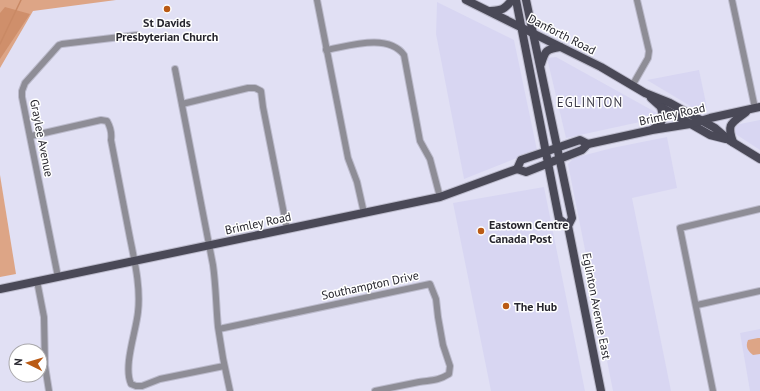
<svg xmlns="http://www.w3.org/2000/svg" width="760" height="391" font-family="'PT Sans',sans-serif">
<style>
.built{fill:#d8d6f2}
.green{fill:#dda586}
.forest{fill:#cf8f6b}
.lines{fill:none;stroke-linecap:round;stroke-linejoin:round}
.stream{stroke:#c98965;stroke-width:1.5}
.minor-casing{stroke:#bcbbcc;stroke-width:8}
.major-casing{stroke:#bcbbcc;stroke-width:10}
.minor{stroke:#8e8d96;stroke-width:6}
.major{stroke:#4a4957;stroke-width:8}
.poi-dot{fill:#ba5a14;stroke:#fff;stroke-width:1.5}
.labels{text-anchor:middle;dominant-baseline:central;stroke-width:3;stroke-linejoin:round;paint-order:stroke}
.poi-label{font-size:12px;font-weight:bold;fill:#27262e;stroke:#fff;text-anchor:start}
.street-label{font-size:12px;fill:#27262e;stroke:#fff}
.neighbourhood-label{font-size:13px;letter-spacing:1px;fill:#3d3b4b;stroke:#fff}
</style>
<rect width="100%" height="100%" fill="#e1e0f4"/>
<!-- built -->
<g class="built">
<polygon points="437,2 514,40 537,150 464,179 436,34"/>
<polygon points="556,57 657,113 649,120 566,138 547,58"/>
<polygon points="699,70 707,108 697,110 647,80"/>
<polygon points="760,120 760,150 734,133 734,130 735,125"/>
<polygon points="667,137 677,188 632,198 671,391 613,391 568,164 574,158 612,148"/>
<polygon points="544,187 585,391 491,391 453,203"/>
<polygon points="760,329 760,391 750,391 740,333"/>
</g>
<!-- green -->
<g class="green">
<polygon points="0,0 116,0 33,11 0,68"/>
<polygon points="0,175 16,274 0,277"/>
<path d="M 758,338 L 760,338 L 760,354 L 753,355 C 748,351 745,347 748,340 Z"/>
</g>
<!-- forest -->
<polygon class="forest" points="5,7 30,14 0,59 0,13"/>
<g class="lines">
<!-- stream -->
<polyline class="stream" points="0,44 21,0"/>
<!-- minor casing -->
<g class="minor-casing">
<g id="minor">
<polyline points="317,0 348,158 357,182 364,213"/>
<polyline points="732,0 755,108"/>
<path d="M 326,50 C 349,46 388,33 404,55 L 420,141 L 430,159 L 440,197"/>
<path d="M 175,69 L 213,265 C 216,286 216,306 218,327 C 221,349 225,370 230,391"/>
<polyline points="632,86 648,58 649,51 637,0"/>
<polyline points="182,104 248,88 255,88 261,91 263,107 287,229"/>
<path d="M 31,136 L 101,120 L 107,121 C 111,128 112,133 111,140 C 117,171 123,202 129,233 C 134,259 141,286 138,312 C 136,332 123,366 131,384 L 136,386 L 142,386 L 160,379 L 224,366"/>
<polyline points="58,277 22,97 22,91 25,83 59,45 62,44 137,35"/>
<polyline points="37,281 44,317 45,366 49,391"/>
<polyline points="697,305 760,291"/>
<path d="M 219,329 L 430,284 L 436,299 L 438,317 L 443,345 L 450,366 L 449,374 C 438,381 431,380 419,382 C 404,385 389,388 375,391"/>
<polyline points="713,391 680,228 760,209"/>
</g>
</g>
<!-- major casing -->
<g class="major-casing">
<g id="major">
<polyline points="466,0 601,67 645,93 670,103 715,128 729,140 760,159"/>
<polyline points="516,0 559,219 568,226"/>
<polyline points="526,0 572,218 568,226 601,391"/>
<path d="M 490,11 C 502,10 504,10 512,0"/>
<path d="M 541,64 C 545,51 546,49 560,47"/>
<polyline points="651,98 661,107 710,135 726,139"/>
<path d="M 653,129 C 664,122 664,119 661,107"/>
<path d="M 733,142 C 726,123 732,123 746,112"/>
<polyline points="517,169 521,160 580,140 588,144"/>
<polyline points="0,289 440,197 517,169 526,172 582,150 588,144 652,130 690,124 710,118 760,107"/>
</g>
</g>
<!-- minor -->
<use href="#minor" class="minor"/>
<!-- major -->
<use href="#major" class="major"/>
</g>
<!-- markers -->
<g class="poi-dot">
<circle cx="167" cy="9" r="4"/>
<circle cx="481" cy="231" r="4"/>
<circle cx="506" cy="306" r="4"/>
</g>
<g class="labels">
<!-- poi labels -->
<g class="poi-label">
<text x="167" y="22" text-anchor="middle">St Davids<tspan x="167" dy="14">Presbyterian Church</tspan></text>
<text x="489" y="224">Eastown Centre<tspan x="489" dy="14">Canada Post</tspan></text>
<text x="514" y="306">The Hub</text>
</g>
<!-- street labels -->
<g class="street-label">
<text transform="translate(562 34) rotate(27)">Danforth Road</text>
<text transform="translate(672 114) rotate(-12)">Brimley Road</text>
<text transform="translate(42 138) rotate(79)">Graylee Avenue</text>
<text transform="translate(258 223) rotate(-12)">Brimley Road</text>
<text transform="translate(370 285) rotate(-12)">Southampton Drive</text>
<text transform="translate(597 306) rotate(79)">Eglinton Avenue East</text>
</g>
<!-- neighbourhood labels -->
<g class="neighbourhood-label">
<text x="590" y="102">EGLINTON</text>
</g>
</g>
<!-- north arrow -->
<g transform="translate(28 363) rotate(275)"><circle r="19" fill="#ffffff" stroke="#a9a8ab"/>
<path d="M0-3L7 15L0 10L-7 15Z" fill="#ba5a14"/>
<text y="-6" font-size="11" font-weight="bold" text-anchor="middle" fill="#27262e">N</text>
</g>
</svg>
